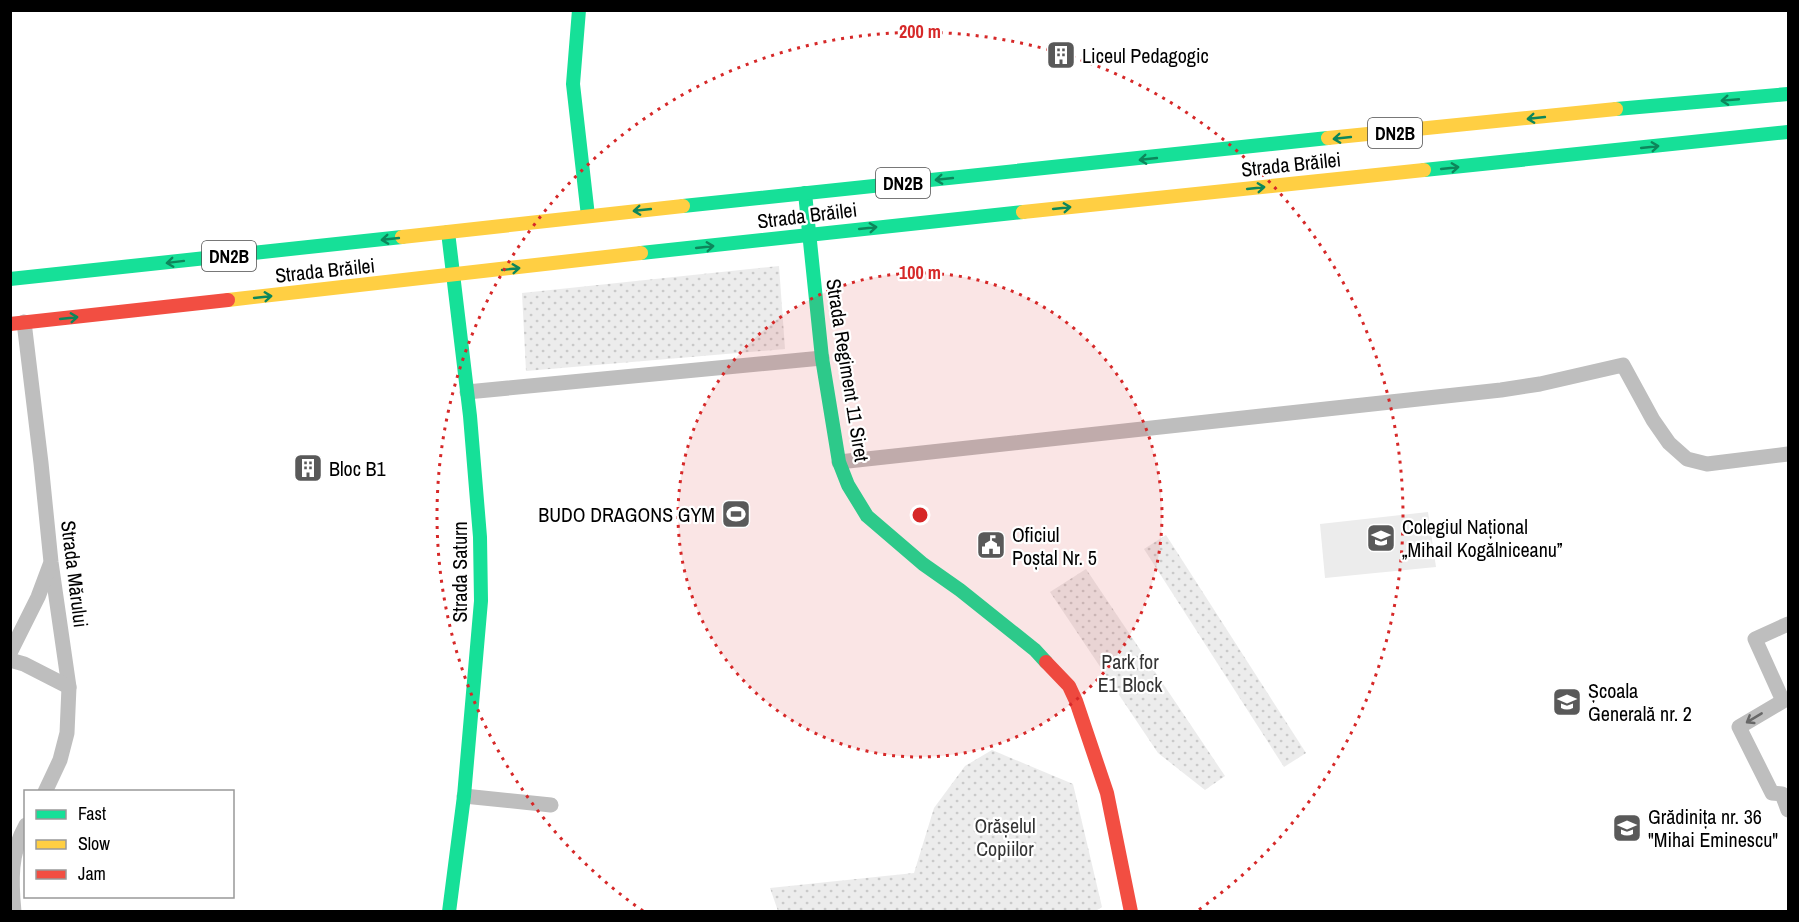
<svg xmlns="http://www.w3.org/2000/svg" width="1799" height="922" font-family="'Archivo Narrow',sans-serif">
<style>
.green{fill:url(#green-dots)}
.pitch{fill:#ececec}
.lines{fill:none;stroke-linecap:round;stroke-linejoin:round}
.street{stroke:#bebebe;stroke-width:15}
.fast{stroke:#16e098;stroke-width:14}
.slow{stroke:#ffcf43;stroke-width:14}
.jam{stroke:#f24e42;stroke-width:14}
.oneway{stroke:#0d865b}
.oneway2{stroke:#686868}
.ring{fill:none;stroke:#d62828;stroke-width:3;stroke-dasharray:3 6}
.labels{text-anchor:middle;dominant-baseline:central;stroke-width:4.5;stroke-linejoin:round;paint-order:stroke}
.shield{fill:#fff;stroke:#4c4c4c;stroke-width:1.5}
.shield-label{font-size:18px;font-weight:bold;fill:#000}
.poi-label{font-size:20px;fill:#000;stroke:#fff;text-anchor:start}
.street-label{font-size:20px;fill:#000;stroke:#fff}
.park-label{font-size:20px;fill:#333;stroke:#fff}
.centre{fill:#d62828;stroke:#fff;stroke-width:3}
.ring-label{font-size:18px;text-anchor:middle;font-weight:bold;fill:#d62828;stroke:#fff;stroke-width:4.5;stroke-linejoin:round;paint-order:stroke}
</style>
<defs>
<pattern id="green-dots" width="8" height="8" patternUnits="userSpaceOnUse" patternTransform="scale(1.5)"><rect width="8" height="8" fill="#ececec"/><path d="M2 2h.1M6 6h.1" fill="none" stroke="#c9c9c9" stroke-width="1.8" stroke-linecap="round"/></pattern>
</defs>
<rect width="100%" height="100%" fill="#fff"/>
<!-- green -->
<g class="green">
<polygon points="779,266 785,349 526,371 522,293"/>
<polygon points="1166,535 1306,753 1284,767 1144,549"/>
<polygon points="1086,569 1225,776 1205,790 1158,753 1050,592"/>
<polygon points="992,750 1073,784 1102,907 1094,912 778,911 770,888 914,873 934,808 965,766"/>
</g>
<!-- pitch -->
<polygon class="pitch" points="1428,512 1436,567 1325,578 1320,524"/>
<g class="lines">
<!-- street -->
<g class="street">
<polyline points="24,322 41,463 51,562 69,687 67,733 60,760 45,792"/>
<polyline points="467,392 822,358"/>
<polyline points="839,462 1501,390 1540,384 1623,365 1653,420 1669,443 1687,459 1707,464 1788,454"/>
<polyline points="1788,624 1755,639 1783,701 1739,727 1772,793 1782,794 1788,810"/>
<polyline points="10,653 38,597 50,565"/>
<polyline points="10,660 24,664 69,687"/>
<polyline points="464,796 551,805"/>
<path d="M 14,912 C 11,881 10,853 26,825"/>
</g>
<!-- fast -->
<g class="fast">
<polyline points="579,10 573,84 588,216"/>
<polyline points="1616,109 1788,94"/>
<polyline points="1424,170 1788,132"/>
<polyline points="805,193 822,358 839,462 848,485 867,516 923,564 960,590 1035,650 1046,662"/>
<polyline points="683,206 1328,138"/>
<polyline points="448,232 470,416 480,537 481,601 464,796 449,912"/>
<polyline points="641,253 1023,212"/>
<polyline points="10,279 402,237"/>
</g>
<!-- slow -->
<g class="slow">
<polyline points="1328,138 1616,109"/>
<polyline points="1023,212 1424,170"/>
<polyline points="402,237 683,206"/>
<polyline points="228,300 641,253"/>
</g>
<!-- jam -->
<g class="jam">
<polyline points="10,324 228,300"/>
<polyline points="1046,662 1069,686 1076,701 1107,793 1131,912"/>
</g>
</g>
<!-- one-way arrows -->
<defs><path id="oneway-shaft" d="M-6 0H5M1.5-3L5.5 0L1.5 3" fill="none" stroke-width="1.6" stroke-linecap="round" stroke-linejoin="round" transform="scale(1.5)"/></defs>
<g class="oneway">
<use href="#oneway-shaft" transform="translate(1730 100) rotate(175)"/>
<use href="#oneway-shaft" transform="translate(1536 118) rotate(174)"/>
<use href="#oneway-shaft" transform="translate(1342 138) rotate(174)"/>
<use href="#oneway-shaft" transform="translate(1650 147) rotate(-6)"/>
<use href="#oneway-shaft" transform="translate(1148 159) rotate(174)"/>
<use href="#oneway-shaft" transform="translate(1450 168) rotate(-6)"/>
<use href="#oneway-shaft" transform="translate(944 179) rotate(174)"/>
<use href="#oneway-shaft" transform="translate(1256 188) rotate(-6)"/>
<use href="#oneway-shaft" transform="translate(1062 208) rotate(-6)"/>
<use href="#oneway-shaft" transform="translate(642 210) rotate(174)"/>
<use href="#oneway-shaft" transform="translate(868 228) rotate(-6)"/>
<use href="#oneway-shaft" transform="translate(390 239) rotate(174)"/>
<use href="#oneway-shaft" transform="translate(705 247) rotate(-6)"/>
<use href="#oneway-shaft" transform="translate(175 262) rotate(173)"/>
<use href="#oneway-shaft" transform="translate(511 269) rotate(-6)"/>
<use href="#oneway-shaft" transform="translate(263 297) rotate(-6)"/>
<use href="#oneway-shaft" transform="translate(69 318) rotate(-6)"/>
</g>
<use class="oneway2" href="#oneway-shaft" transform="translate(1754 718) rotate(149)"/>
<!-- distance rings -->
<circle cx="920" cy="515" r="242" fill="#d62828" fill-opacity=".12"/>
<g class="ring">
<circle cx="920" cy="515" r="242"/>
<path d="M643 911A483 483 0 1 1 1197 911"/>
</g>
<!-- icons -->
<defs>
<g id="building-square" transform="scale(1.5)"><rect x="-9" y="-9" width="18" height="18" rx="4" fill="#595959" stroke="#fff"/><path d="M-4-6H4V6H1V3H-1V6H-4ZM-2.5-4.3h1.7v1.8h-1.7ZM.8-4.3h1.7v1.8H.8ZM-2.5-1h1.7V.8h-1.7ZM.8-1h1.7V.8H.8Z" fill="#fff"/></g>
<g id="stadium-square" transform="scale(1.5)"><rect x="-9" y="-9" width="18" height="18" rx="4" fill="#595959" stroke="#fff"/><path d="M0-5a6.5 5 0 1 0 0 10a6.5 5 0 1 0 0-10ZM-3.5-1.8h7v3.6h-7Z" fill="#fff"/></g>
<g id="university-square" transform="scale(1.5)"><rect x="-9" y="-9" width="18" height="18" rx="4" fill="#595959" stroke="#fff"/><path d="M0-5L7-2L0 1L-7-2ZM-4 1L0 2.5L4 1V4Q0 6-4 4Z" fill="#fff"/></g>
<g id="civic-square" transform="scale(1.5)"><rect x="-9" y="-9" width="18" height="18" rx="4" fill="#595959" stroke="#fff"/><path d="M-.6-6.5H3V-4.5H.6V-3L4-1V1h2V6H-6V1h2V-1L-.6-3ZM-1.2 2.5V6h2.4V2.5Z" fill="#fff"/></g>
<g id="school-square" transform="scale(1.5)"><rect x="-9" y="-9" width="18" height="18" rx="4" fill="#595959" stroke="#fff"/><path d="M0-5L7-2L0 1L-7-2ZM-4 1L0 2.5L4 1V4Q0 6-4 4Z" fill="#fff"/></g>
</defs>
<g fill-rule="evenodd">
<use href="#building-square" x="1061" y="55"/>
<use href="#building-square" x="308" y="468"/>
<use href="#stadium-square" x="736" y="514"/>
<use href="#university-square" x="1381" y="538"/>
<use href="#civic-square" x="991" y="545"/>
<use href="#school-square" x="1567" y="702"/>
<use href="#school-square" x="1627" y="828"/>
</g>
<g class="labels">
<!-- shield labels -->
<g class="shield">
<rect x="1368" y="118" width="54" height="30" rx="4.5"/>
<rect x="876" y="168" width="54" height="30" rx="4.5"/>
<rect x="202" y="241" width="54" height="30" rx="4.5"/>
</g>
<g class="shield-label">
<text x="1395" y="133">DN2B</text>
<text x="903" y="183">DN2B</text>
<text x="229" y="256">DN2B</text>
</g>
<!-- poi labels -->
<g class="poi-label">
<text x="1082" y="55">Liceul Pedagogic</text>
<text x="329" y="468">Bloc B1</text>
<text x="715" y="514" text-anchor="end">BUDO DRAGONS GYM</text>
<text x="1402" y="526">Colegiul Național<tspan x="1402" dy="23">„Mihail Kogălniceanu”</tspan></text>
<text x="1012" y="534">Oficiul<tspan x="1012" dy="23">Poștal Nr. 5</tspan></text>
<text x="1588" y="690">Școala<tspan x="1588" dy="23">Generală nr. 2</tspan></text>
<text x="1648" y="816">Grădinița nr. 36<tspan x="1648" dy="23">"Mihai Eminescu"</tspan></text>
</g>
<!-- street labels -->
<g class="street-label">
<text transform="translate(1291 164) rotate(-6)">Strada Brăilei</text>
<text transform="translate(807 215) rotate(-7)">Strada Brăilei</text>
<text transform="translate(325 270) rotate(-6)">Strada Brăilei</text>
<text transform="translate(848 370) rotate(81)">Strada Regiment 11 Siret</text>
<text transform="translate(459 572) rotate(-90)">Strada Saturn</text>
<text transform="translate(75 574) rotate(83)">Strada Mărului</text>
</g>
<!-- park labels -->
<g class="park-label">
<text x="1130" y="661">Park for<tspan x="1130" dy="23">E1 Block</tspan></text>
<text x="1005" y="825">Orășelul<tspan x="1005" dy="23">Copiilor</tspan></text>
</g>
</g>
<circle cx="920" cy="515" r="9" class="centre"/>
<g class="ring-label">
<text x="920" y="38">200 m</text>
<text x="920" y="279">100 m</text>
</g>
<!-- border -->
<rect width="1799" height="922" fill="none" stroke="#000000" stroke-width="24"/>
<!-- legend -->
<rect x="24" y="790" width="210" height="108" fill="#ffffff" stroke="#999999" stroke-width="1.5"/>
<rect x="36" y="810" width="30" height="9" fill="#16e098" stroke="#999999" stroke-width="1.5"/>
<text x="78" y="820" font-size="18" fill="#000000">Fast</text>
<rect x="36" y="840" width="30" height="9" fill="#ffcf43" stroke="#999999" stroke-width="1.5"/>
<text x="78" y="850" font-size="18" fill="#000000">Slow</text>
<rect x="36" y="870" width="30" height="9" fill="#f24e42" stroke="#999999" stroke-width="1.5"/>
<text x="78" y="880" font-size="18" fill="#000000">Jam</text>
</svg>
